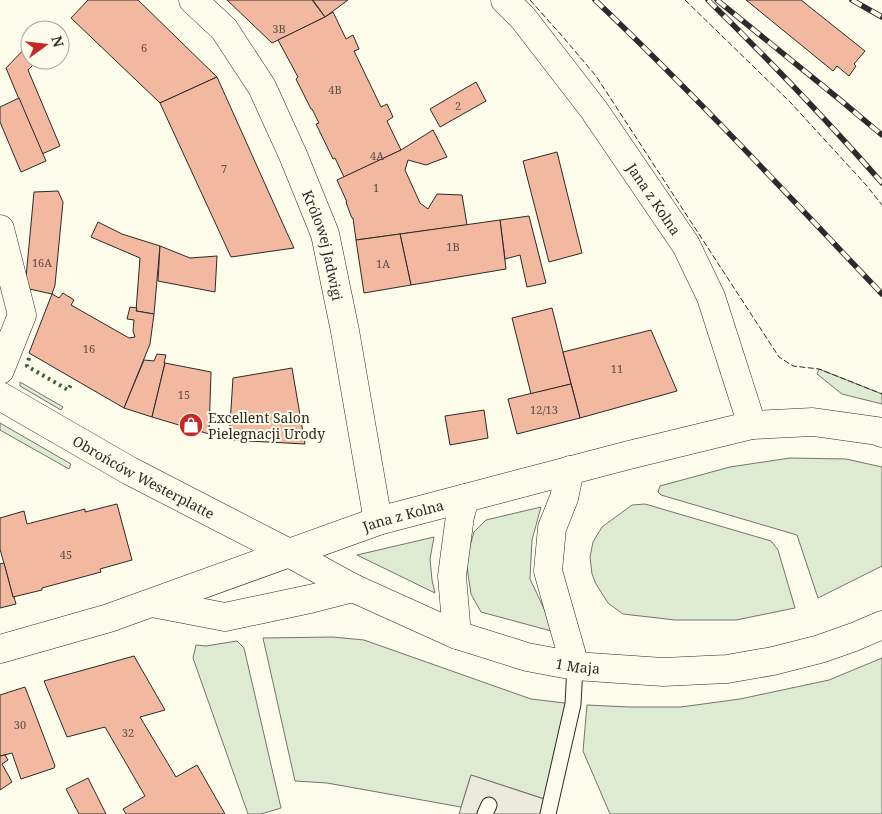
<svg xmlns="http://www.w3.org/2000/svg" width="882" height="814" font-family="'Noto Serif',serif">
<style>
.green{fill:#deebd1;stroke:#74746e}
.parking{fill:#eceadb;stroke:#74746e}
.building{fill:#f2b8a0;stroke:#2b2b2b}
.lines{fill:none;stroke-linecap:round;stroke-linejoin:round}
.lane-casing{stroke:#2b2b2b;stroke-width:17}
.street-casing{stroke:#2b2b2b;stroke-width:29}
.secondary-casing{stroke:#2b2b2b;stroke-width:29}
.lane{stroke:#fdfbea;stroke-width:15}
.street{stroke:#fdfbea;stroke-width:28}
.secondary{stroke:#fdfbea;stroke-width:28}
.rail-casing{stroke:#2b2b2b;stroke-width:5.5}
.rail{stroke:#fdfbea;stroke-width:4;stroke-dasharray:11;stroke-linecap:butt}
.hedge{stroke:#34623c;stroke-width:4;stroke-dasharray:2.5 4;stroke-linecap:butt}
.fence{stroke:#2b2b2b;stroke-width:1;stroke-dasharray:6 2.5;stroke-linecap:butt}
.labels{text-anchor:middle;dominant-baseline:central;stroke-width:4;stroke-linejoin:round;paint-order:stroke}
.number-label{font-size:11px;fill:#5d4e48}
.street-label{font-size:14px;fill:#2b2b2b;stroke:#fdfbea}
.poi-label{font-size:14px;fill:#2b2b2b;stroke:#fdfbea;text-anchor:start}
</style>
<rect width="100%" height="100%" fill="#fdfbea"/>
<!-- green -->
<g class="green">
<polygon points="819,369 882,394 882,404 842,394 817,374"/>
<polygon points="20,382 63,407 61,410 20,386"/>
<polygon points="0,423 71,464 69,469 0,430"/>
<polygon points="790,458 846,459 882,467 882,566 818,598 797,535 661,495 658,492 660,486 730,467"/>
<polygon points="645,504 771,541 778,550 795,608 736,620 675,620 623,614 608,603 596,584 592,574 590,557 593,542 602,527 632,505"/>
<polygon points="541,507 532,540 530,579 555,632 481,612 471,594 466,560 474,532 486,520"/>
<polygon points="434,537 430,559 432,580 435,593 357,555"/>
<polygon points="333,637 364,640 531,699 573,704 551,801 471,775 461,807 327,783 295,781 263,638"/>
<polygon points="237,641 244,648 281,808 261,814 248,814 193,658 196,645 206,646"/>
<polygon points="882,658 882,814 610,814 583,751 587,705 629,707 681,707 740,699 829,680"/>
</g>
<!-- parking -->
<polygon class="parking" points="471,775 547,800 542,814 459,814"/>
<!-- building -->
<g class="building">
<polygon points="88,0 138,0 217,77 160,103 159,102 71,18"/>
<polygon points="227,0 312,0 325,17 272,43"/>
<polygon points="313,0 348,0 325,17"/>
<polygon points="746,0 801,0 865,51 854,64 856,66 849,76 837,66 833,71"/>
<polygon points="333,12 346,39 353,35 359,49 354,51 381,107 387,104 393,117 387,121 401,150 344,177 335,158 333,159 316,124 319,123 312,109 311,109 296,79 298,77 278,40 325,17"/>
<polygon points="30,43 30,60 38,60 28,70 60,146 42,154 6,68"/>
<polygon points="217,77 287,233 294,248 231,257 160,103"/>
<polygon points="476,82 486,101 440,127 430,109"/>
<polygon points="19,98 46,161 21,172 0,122 0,107"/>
<polygon points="433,130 447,157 426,165 408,160 405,170 420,203 428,209 437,194 462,195 467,225 356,240 353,218 352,218 351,216 346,202 347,202 337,180 401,150"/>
<polygon points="557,152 582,253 549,262 523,161"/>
<polygon points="58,191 63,202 55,285 52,294 25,288 34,192"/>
<polygon points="529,216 546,283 527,287 520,255 505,259 500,220"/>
<polygon points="500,220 506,269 411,285 400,234"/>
<polygon points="98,222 122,234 160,246 154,314 136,311 140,258 91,237"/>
<polygon points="400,234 411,285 364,293 356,240"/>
<polygon points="160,246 190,258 217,256 215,292 158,281"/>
<polygon points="63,293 74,300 71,305 129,338 135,337 133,331 134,320 127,319 130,307 137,308 136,311 154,314 150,344 124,408 29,353 52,294 59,298"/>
<polygon points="552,308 571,384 531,394 512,318"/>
<polygon points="651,330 677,391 580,418 563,352"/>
<polygon points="157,354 166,355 164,363 165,363 152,417 124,408 144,360 154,361"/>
<polygon points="165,363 211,372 209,434 152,417"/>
<polygon points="292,368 305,444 229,440 233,378"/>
<polygon points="571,384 580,418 517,434 508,399"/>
<polygon points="484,410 488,438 450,445 445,416"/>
<polygon points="117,504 132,560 100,569 101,572 42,588 42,590 13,597 0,549 0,518 24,511 27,524 85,509 85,512"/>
<polygon points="4,563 13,597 14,597 16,604 0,608 0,564"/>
<polygon points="134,656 165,710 140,717 176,777 197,765 225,814 126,814 123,809 145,796 105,727 67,737 44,681"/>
<polygon points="25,687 55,766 54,768 21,779 12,753 0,756 0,695"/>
<polygon points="5,755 8,760 2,764 12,782 0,790 0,756"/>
<polygon points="88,778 106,814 79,814 66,789"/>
</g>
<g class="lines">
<!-- lane casing -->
<g class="lane-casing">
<g id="lane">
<polyline points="485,814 489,805"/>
<polyline points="548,814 573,704 575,666"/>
</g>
</g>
<!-- street casing -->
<g class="street-casing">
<g id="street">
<path id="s1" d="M 193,0 L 224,29 L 262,87 L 293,155 L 325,234 L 345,331 L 378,521"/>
<path id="s2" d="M 505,0 L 523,18 L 594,110 L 686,245 L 711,297 L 752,425"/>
<polyline points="0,229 22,315 0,370"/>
<polyline points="570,470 564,498 552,528 548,571 575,666"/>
<polyline points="152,603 225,617 310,599 353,588"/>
<polyline points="457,635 452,576 460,516 465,498"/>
<path id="s3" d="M 0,649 L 109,618 L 378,521 L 629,455 L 752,425 L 813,422 L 877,431 L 882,433"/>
</g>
</g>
<!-- secondary casing -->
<g class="secondary-casing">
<g id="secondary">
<path id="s4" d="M 0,396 L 130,471 L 289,553 L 353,588 L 457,635 L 527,657 L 575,666 L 663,672 L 727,669 L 773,661 L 820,649 L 854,637 L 882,625"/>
</g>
</g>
<!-- lane -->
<use href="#lane" class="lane"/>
<!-- street -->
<use href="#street" class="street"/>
<!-- secondary -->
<use href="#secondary" class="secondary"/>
<!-- rail casing -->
<g class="rail-casing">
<g id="rail">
<path d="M 595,0 C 694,94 788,195 882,294"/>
<path d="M 708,0 C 768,59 826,119 882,183"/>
<polyline points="717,0 839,99 882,135"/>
<polyline points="852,0 882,17"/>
</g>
</g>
<!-- rail -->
<use href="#rail" class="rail"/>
<!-- hedge -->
<polyline class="hedge" points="29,358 27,366 68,390 72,383"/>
<!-- fence -->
<g class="fence">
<polyline points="530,0 563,37 596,76 779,357 793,366 819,369 882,394"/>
<polyline points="685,0 791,103 867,186 882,205"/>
</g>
</g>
<!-- icons -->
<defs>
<g id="shop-disc" transform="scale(1.25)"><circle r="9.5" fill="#c62828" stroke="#fdfbea"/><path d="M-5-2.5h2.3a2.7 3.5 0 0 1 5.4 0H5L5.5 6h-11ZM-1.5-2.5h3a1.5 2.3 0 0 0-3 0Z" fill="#fff"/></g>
</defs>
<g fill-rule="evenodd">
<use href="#shop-disc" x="191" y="425"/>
</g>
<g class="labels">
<!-- number labels -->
<g class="number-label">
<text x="279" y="28">3B</text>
<text x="144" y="47">6</text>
<text x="335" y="89">4B</text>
<text x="458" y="105">2</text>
<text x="377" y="155">4A</text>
<text x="224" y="168">7</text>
<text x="376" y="187">1</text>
<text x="453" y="246">1B</text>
<text x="42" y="262">16A</text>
<text x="383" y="263">1A</text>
<text x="89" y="348">16</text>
<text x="617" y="368">11</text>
<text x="184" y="394">15</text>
<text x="544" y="409">12/13</text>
<text x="66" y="554">45</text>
<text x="20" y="724">30</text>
<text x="128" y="732">32</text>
</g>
<!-- street labels -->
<g class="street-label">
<text stroke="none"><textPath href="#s2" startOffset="249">Jana z Kolna</textPath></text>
<text stroke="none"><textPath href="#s1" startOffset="282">Królowej Jadwigi</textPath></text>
<text stroke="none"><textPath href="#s4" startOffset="165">Obrońców Westerplatte</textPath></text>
<text stroke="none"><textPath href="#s3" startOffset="425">Jana z Kolna</textPath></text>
<text stroke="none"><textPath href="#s4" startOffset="641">1 Maja</textPath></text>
</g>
<!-- poi labels -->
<g class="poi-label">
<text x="208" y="417">Excellent Salon<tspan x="208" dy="16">Pielegnacji Urody</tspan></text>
</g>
</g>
<!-- north arrow -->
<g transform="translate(45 45) rotate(75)"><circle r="24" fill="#fdfbea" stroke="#a9a89e"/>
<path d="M0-4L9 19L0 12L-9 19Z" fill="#c62828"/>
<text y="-8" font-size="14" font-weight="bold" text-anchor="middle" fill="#2b2b2b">N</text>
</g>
</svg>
